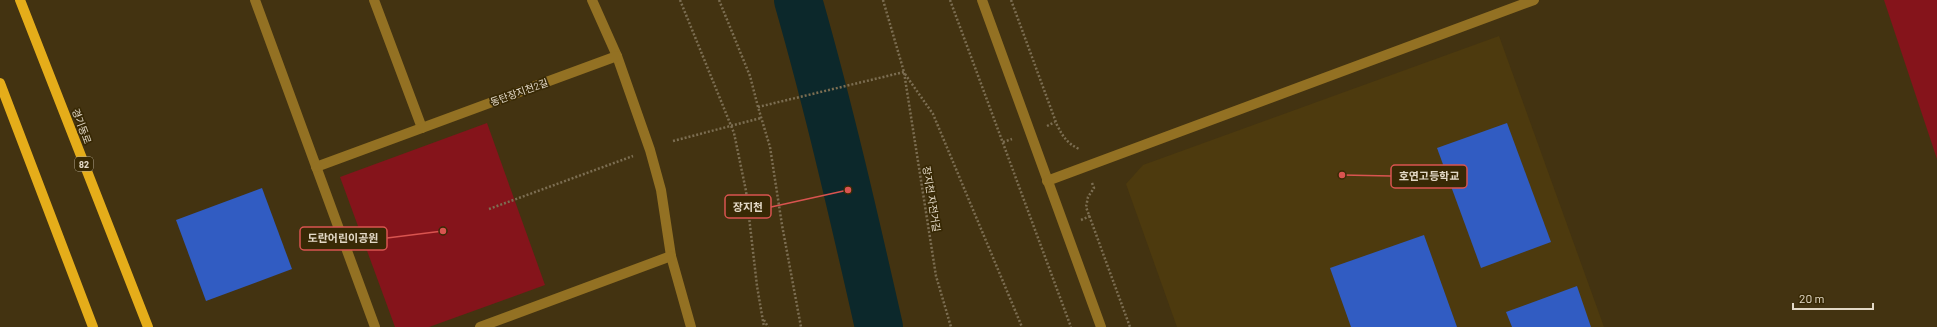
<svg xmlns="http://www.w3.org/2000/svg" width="1937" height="327" font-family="Barlow,'Noto Sans KR',sans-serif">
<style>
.built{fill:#4d3a0e}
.green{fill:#85141b}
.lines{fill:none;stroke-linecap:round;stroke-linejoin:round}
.river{stroke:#0c282b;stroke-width:48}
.building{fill:#315cc2}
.path{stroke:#7c6e52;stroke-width:2.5;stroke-dasharray:2 2;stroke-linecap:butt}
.minor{stroke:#937123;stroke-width:10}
.major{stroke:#e5ad1a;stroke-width:10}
.labels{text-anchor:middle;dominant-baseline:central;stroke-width:3.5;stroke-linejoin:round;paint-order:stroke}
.shield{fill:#382905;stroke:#b0a48d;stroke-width:1}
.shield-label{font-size:9px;font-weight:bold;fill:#e3d9c7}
.street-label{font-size:10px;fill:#e3d9c7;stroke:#382905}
.leader{fill:none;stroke:#d95450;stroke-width:1.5}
.callout-dot{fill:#d95450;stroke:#382905;stroke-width:1.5}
.callout{fill:#382905;stroke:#d95450;stroke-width:1.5}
.callout-label{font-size:11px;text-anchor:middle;font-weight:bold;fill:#e3d9c7}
</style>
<rect width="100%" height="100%" fill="#433311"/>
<!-- built -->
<polygon class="built" points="1499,36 1604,327 1177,327 1126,184 1143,165"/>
<!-- green -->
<g class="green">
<polygon points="1884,0 1937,0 1937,159"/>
<polygon points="487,123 545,285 429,327 395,327 340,177"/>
</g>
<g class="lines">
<!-- river -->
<path class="river" d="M 798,0 C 829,108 854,217 879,327"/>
</g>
<!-- building -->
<g class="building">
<polygon points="1507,123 1551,242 1481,268 1437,148"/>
<polygon points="262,188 292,269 206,301 176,220"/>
<polygon points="1424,235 1457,327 1351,327 1330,268"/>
<polygon points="1577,286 1591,327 1512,327 1506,312"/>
</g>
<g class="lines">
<!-- path -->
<g class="path">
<polyline points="680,0 734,133 746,191 757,286 764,327"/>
<polyline points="719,0 750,76 758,107 770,147 782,225 801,327"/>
<polyline points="883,0 904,72 936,276 951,327"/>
<polyline points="950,0 1071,327"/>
<path d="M 1011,0 L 1057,125 C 1063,137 1067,143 1079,149"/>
<polyline points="905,74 933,114 1022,327"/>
<polyline points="758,107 904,72"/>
<polyline points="1047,126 1055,122"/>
<polyline points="673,141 761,118"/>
<polyline points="1003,142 1012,139"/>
<polyline points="1092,183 1094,188 1088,197 1086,207 1130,327"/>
<polyline points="489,209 633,156"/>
<polyline points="1081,220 1090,216"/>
<polyline points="764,320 768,327"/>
</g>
<!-- minor -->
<g class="minor">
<polyline points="255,0 375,327"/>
<polyline points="374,0 422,128"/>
<polyline points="592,0 617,56 650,150 661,190 671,256 691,327"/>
<polyline points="982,0 1101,327"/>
<polyline points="316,167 617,56"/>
<polyline points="1047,181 1534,0"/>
<polyline points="480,327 671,256"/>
</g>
<!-- major -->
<g class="major">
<polyline points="20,0 148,327"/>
<polyline points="0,83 93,327"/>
</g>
</g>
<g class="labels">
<!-- shield labels -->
<rect class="shield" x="75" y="157" width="18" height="14" rx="3"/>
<g class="shield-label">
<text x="84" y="164">82</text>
</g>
<!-- street labels -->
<g class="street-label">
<text transform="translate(519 92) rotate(-20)">동탄장지천2길</text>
<text transform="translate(82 126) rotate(69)">경기동로</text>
<text transform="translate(932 199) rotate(81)">장지천 자전거길</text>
</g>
</g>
<!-- callouts -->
<path class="leader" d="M1342 175L1391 176M848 190L771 207M443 231L387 238"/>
<g class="callout-dot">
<circle cx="1342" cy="175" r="4"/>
<circle cx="848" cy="190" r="4"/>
<circle cx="443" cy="231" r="4"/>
</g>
<g class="callout">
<rect x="1391" y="165" width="76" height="23" rx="4"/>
<rect x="725" y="195" width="46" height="23" rx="4"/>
<rect x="300" y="227" width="87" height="23" rx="4"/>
</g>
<g class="callout-label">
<text x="1429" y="180">호연고등학교</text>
<text x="748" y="211">장지천</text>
<text x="343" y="242">도란어린이공원</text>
</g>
<!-- scale -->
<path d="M1793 303v6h80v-6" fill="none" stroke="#e3d9c7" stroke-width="2"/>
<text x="1799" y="303" font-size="12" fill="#e3d9c7" stroke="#382905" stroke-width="3" paint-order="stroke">20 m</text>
</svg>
